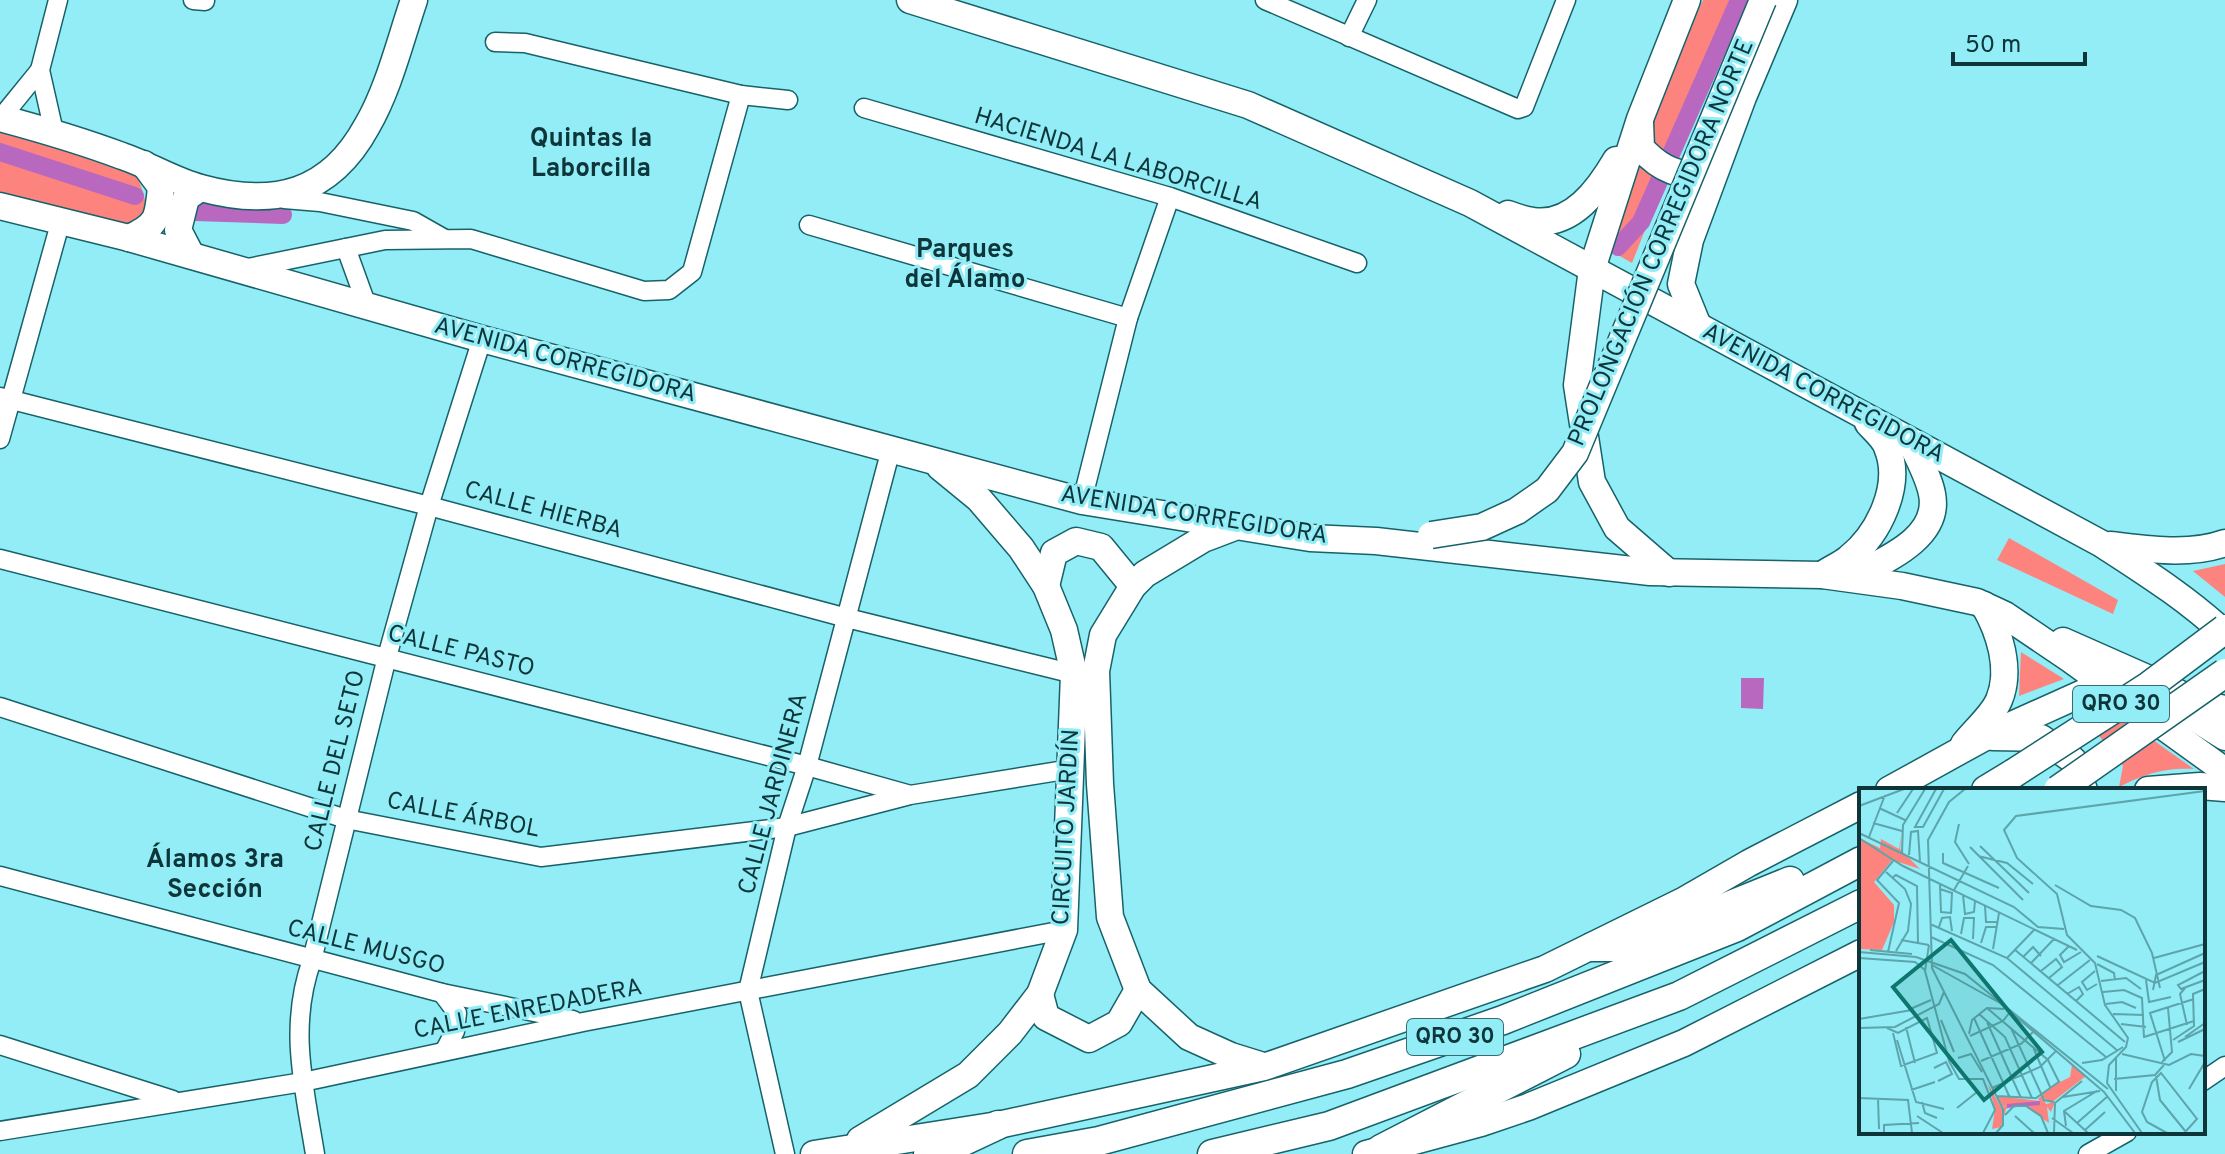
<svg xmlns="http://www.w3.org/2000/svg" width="2225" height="1154" font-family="Overpass,sans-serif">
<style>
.green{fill:#fd847e}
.water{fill:#b869bf}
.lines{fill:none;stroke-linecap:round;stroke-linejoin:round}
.canal{stroke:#b869bf;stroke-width:18}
.street-casing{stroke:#176269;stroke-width:21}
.secondary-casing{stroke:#176269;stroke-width:29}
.primary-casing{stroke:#176269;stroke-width:31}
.street{stroke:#fff;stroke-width:18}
.secondary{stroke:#fff;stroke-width:26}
.primary{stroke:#fff;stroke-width:28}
.secondary-bridge-casing{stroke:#176269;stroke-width:29;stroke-linecap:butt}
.primary-bridge-casing{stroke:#176269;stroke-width:31;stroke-linecap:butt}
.secondary-bridge{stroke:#fff;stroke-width:26}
.primary-bridge{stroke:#fff;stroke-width:28}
.labels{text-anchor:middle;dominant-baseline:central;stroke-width:6;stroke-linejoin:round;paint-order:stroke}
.shield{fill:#92edf7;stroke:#366d73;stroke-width:2}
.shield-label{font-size:22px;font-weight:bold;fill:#0e363a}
.street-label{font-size:24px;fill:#0e363a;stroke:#92edf7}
.neighbourhood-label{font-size:26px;font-weight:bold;fill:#0e363a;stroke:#92edf7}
.inset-river{fill:none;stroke:#b869bf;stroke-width:4}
.inset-road{fill:none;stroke:#5da4ab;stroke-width:2}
.view{fill:#0f766e;fill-opacity:0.15;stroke:#0f766e;stroke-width:4}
.inset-edge{fill:none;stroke:#0e363a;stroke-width:4}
</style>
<rect width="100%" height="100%" fill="#92edf7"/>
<!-- green -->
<g class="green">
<polygon points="1703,0 1736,0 1632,263 1604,247 1657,102"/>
<polygon points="0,129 138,176 148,210 125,228 0,194"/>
<polygon points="2009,538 2118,600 2113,614 1997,560"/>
<polygon points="2225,564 2225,597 2193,571"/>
<polygon points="2021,652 2064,679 2019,696"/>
<path d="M 2097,706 L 2112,711 L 2194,769 C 2166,767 2144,774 2119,787 L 2123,766 L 2089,723 L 2076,714 Z"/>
</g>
<!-- water -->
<polygon class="water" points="1741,678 1764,678 1763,709 1741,708"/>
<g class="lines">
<!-- canal -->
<g class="canal">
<polyline points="0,152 135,196"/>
<polyline points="195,212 283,215"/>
<polyline points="1618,247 1641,222 1739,0"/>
</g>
<!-- street casing -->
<g class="street-casing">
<g id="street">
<polyline points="193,0 205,1"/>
<polyline points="1265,0 1518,109 1524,107 1566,0"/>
<polyline points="1349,37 1367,0"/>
<polyline points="495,42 525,43 741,95 788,100"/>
<polyline points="864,108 1170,197 1357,263"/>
<polyline points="1,118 40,70"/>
<polyline points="54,132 40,70 58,0"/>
<polyline points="284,199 320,202 413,221 443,238"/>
<polyline points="809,225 1128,318"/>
<polyline points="346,248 367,306"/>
<polyline points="243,269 385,240 471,239 644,291 669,290 692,272 741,95"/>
<polyline points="0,397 429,506 847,618 1074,674"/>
<polyline points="0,439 61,220"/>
<polyline points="1082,501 1128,318 1170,197"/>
<polyline points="0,559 807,766 907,794"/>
<polyline points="0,707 346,819 541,857 787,827 910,795 1071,769"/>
<polyline points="0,876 442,993 573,1020"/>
<polyline points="442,993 457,1013 455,1031 445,1050"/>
<polyline points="0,1045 173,1100"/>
<polyline points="2203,1081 2225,1066"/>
<polyline points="0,1131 303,1082 583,1022 1064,930"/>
<path d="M 315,1154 C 304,1086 288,1027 312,960 L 387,657 L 429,506 L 482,339"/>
<polyline points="785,1154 748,991 787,827 807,766 891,449"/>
<polyline points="2088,1154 2127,1132"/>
</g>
</g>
<!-- secondary casing -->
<g class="secondary-casing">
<g id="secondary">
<path d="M 910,0 L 1248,105 L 1470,203 L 2102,544 C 2145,572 2188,599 2225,634"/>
<path d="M 0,118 C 41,129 82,141 122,156 C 149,165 174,181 201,188 C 274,208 330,194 367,126 C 389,88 400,41 414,0"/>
<path d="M 1640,122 L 1641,148 C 1659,168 1683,181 1710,171"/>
<polyline points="0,206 129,238 482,339 1082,501 1310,538 1376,541 1650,572 1822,575 1902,586 1977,602 2005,615 2070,659 2225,771"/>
<path d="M 1508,214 C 1516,217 1524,220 1533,221 C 1572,227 1599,189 1616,160"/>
<path d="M 129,238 C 158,225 158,218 161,187 L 144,164"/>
<polyline points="191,255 178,230 186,198 200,188"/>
<polyline points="1698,326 1681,284 1690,240 1743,97 1784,0"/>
<polyline points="1232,528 1203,539 1145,574 1133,586 1103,635 1096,671 1100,784 1110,917 1138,990 1189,1037 1231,1056 1260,1065"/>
<path d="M 2110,545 C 2147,549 2189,556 2225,543"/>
<polyline points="1669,573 1617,528 1592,482 1577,385 1592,269 1640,119 1687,0"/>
<path d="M 1822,575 C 1830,569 1841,565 1849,558 C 1879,534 1903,485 1887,447 C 1884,438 1874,430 1868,423"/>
<path d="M 1851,578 C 1882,561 1941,539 1932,494 C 1929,477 1918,458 1911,442"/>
<polyline points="1046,586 1054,553 1076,541 1101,547 1133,586"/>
<polyline points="2063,641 2167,687 2197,703 2225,709"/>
<polyline points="2158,700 2182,710 2225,737"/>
<polyline points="1993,737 2041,738 2073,760 2084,790"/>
<path d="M 1964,744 C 1974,731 1993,715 1999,700 C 2012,669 1999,631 1984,605"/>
<polyline points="1889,790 1985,737 2083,693 2096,688 2117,690"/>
<polyline points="2148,790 2200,786 2225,788"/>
<polyline points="1040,994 1046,1017 1089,1039 1119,1023 1138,990"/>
<polyline points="860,1140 968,1075 1010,1033 1040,994 1064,930 1074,674 1064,630 1046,586 1021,548 979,499 940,467"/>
<polyline points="814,1154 998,1125 1264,1067 1545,969 1683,901 1749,863 1861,805"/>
<polyline points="1366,1154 1481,1123 1528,1107 1684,1043 1861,953"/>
</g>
</g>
<!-- primary casing -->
<g class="primary-casing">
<g id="primary">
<polyline points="1986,790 2014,773"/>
<polyline points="1592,947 1627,947 1790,881"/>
<polyline points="1381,1149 1566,1054"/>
<polyline points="928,1154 947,1149 998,1125"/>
<polyline points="1027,1154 1099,1141 1347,1074 1503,1020 1737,927 1861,861"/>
<polyline points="1212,1154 1329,1126 1679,996 1861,904"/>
</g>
</g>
<!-- street -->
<use href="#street" class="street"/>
<!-- secondary -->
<use href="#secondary" class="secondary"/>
<!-- primary -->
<use href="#primary" class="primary"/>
<!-- secondary-bridge casing -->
<g class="secondary-bridge-casing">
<polyline id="secondary-bridge" points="1431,535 1482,527 1517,511 1547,490 1575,453 1763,0"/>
</g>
<!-- primary-bridge casing -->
<g class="primary-bridge-casing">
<g id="primary-bridge">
<polyline points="2014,773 2149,686 2225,629"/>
<polyline points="2058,790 2225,673"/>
</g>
</g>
<!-- secondary-bridge -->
<use href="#secondary-bridge" class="secondary-bridge"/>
<!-- primary-bridge -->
<use href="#primary-bridge" class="primary-bridge"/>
</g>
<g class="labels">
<!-- shield labels -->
<g class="shield">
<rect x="2073" y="686" width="96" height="36" rx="6"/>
<rect x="1407" y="1019" width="96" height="36" rx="6"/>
</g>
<g class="shield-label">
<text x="2121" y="704">QRO 30</text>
<text x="1455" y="1037">QRO 30</text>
</g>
<!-- street labels -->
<g class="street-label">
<text transform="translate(1118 160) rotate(17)">HACIENDA LA LABORCILLA</text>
<text transform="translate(1662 243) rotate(-67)">PROLONGACIÓN CORREGIDORA NORTE</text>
<text transform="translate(565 361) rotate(15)">AVENIDA CORREGIDORA</text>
<text transform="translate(1823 394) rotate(28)">AVENIDA CORREGIDORA</text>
<text transform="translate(543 511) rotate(15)">CALLE HIERBA</text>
<text transform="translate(1194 516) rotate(9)">AVENIDA CORREGIDORA</text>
<text transform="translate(461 652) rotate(14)">CALLE PASTO</text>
<text transform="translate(336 761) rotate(-76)">CALLE DEL SETO</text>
<text transform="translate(774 794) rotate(-75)">CALLE JARDINERA</text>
<text transform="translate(463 816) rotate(11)">CALLE ÁRBOL</text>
<text transform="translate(1067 827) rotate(-87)">CIRCUITO JARDÍN</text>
<text transform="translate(366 948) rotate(14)">CALLE MUSGO</text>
<text transform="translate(528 1010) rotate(-11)">CALLE ENREDADERA</text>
</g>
<!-- neighbourhood labels -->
<g class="neighbourhood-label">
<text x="591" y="139">Quintas la<tspan x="591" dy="30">Laborcilla</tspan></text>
<text x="965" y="250">Parques<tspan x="965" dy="30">del Álamo</tspan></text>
<text x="215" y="860">Álamos 3ra<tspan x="215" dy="30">Sección</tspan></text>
</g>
</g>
<!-- overview -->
<g transform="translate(1859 788)">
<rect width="346" height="346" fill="#92edf7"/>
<path d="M 43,43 L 41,61 L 61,81 L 33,72 L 15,94 L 35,117 L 35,134 L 23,162 L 0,161 L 0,50 L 21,60 L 22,51 L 40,61 ZM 213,277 L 227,288 L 192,315 L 184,309 L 187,316 L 196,314 L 192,324 L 188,319 L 190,335 L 161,315 L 147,321 L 142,339 L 133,341 L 136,321 L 129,296 L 143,321 L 147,317 L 144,319 L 138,308 L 181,313 L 179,311 L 191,299 L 211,289 Z" fill="#fd847e"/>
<path class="inset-river" d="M 148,318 L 181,315"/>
<path class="inset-road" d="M 77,1 L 56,39 L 64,39 L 85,1M 106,1 L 90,14 L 69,52 L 73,180 L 144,321 L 144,337 L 137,345M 0,18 L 45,1M 20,20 L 46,32M 38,25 L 54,1M 14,35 L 43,43M 100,36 L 96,54 L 110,76M 0,45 L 155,119 L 179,139 L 205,141M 10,49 L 26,7M 0,50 L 44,78 L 218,162M 121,58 L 170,105M 111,59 L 164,112M 43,65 L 44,37 L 66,1M 84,65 L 84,75 L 140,100M 50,67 L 52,44 L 59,43 L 61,74M 119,68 L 148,75 L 174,96M 27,84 L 46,101 L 52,116 L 49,143 L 37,163M 33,90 L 37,87 L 58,98 L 59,155M 81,97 L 82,124 L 92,125 L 93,105 L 81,101M 196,97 L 232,118 L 262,122 L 276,130 L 293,165 L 301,200M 95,102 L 109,78M 104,107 L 106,126 L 115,124 L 116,113M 126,118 L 127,134 L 138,134M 71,136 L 148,170 L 259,263M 80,139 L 83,130 L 91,129 L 93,143M 102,146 L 105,130 L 115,130 L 114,151M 72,149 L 134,177 L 247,269M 42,152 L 70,157M 122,155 L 127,139 L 138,139M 70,157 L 66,183 L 90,273 L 100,291 L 124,291 L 136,322 L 124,345M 210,158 L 201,167 L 205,174 L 222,164M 134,161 L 140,125M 155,161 L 266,254M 11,162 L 53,166M 0,164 L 57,169 L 106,186 L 249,301M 29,164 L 40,115 L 18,92 L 34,73M 238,168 L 296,195 L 346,174M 164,169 L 174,159 L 182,168M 0,170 L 56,174 L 66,182M 148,170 L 175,142M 295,170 L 346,156M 172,175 L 195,151M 238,176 L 255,185 L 256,192M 73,177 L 141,215 L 245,304 L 276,345M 182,183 L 197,171 L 203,179 L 190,190M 236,183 L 223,194 L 228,202 L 238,196M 346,183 L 319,197 L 322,201 L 346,192M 287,192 L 290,214 L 312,209M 242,193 L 267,190 L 282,201M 199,197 L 231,172M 326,200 L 321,206 L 328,237M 294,202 L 297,187 L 346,165M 244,204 L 265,202 L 283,210 L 285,250M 208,206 L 220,199 L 224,206 L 217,213M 247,216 L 263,214 L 277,220M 128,220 L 189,272 L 200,294M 49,222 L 72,212M 120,226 L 146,249 L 173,310M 254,226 L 285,227M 115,230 L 151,310M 0,231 L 53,222M 82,232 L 95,264M 128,234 L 162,310M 262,236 L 287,239M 47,239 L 56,275M 0,240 L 36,239 L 80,216 L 85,204M 28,240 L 39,245 L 68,230 L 78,265 L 42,278 L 34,245M 152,240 L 185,312 L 195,314M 110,246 L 113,232 L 128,220 L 145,221M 111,248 L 144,233 L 151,224M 285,249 L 335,233M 326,249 L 346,235M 38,252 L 57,314 L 85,321M 314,252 L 335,238 L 334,206 L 346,201M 319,254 L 346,241M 174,259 L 191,299M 263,266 L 310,277 L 332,266 L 346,268M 99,270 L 112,266 L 123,284M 122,273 L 162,256 L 174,244M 306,273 L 291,225 L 335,211M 303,274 L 313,264 L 309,220M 223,275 L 243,272 L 264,259M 75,280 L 87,274 L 93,286 L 79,293M 297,288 L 301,312 L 327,344M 255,291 L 296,287 L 305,277M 133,300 L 181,279 L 197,263M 330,301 L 346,274M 52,302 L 76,294M 257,303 L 257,270M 138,308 L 177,310 L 201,293M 204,309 L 241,303M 0,310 L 49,312 L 53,345M 19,310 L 20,341M 63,314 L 66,325 L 78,330M 98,320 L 118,304M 205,323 L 229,345M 146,327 L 155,318 L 167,318 L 182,328 L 189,345M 58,328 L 84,345M 156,328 L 175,345M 193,330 L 214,345M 218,335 L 249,308M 207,338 L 205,323 L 238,303M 226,342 L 246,324M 25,345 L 25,337 L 60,335M 195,345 L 196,315 L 223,293M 283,345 L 248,295 L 250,277 L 267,259 L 269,250 L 246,217 L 236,175 L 208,147 L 198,106 L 158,70 L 145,42 L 157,28 L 346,3M 308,345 L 288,334 L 283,324 L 293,294 L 302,285 L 338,331 L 327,343"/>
<path class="view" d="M 92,152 L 183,264 L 125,312 L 34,199 Z"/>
<rect width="346" height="346" class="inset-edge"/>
</g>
<!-- scale -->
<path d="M1953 52v12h132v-12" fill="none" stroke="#0e363a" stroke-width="4"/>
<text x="1965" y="52" font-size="24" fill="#0e363a" stroke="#92edf7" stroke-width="6" paint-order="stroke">50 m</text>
</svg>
